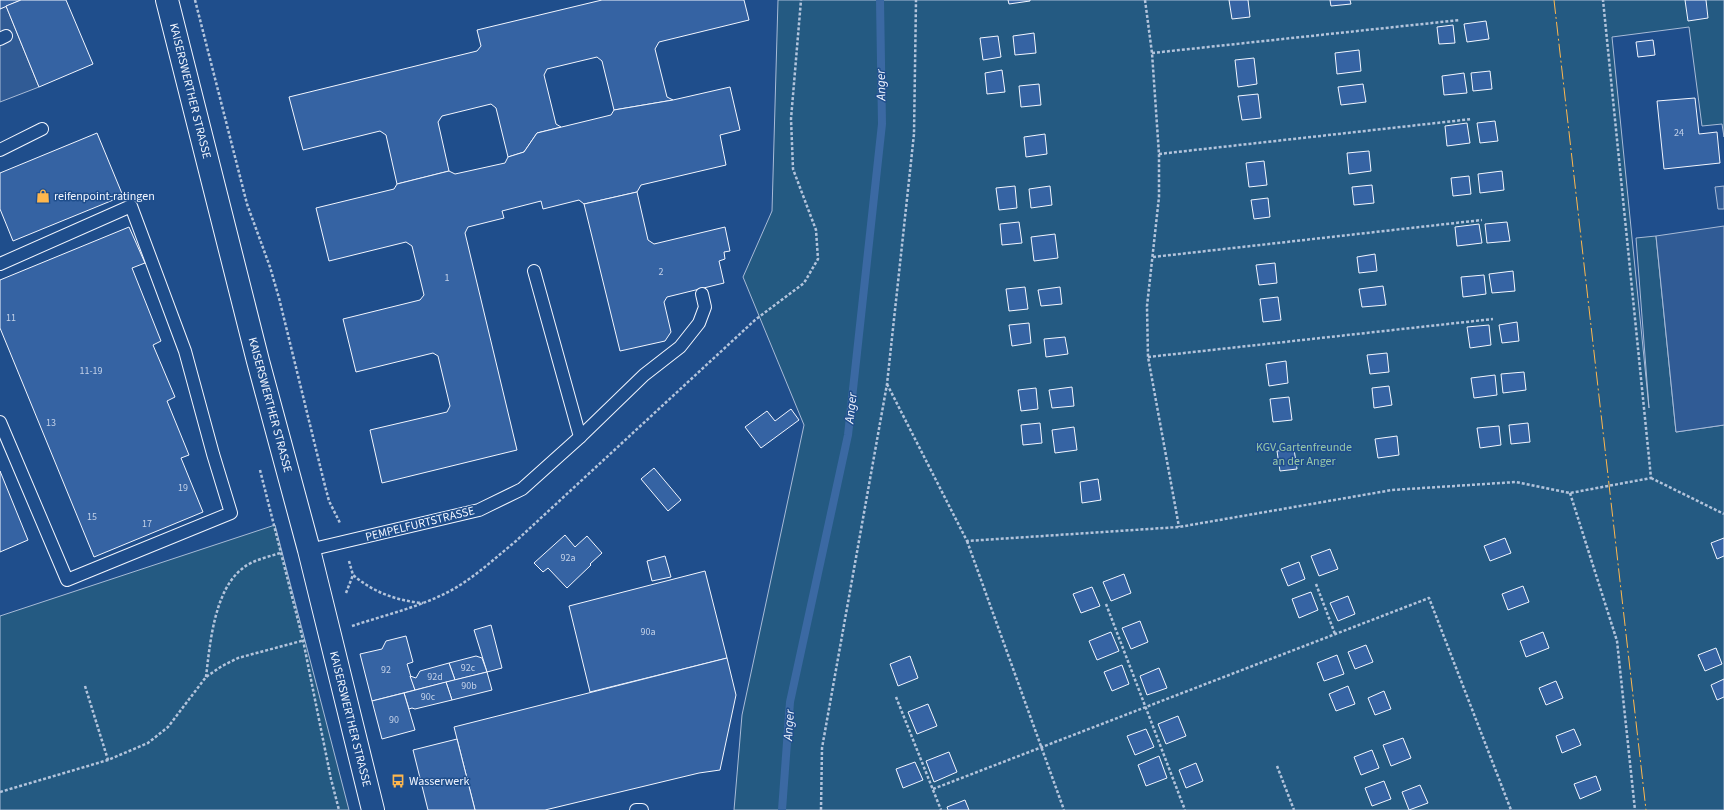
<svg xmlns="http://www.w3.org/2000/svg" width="1724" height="810" font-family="'Source Sans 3',sans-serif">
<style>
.green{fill:#245a82;stroke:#a8bbd7}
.parking{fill:#305b95;stroke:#a8bbd7}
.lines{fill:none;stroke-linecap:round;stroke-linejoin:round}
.stream{stroke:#3b69a3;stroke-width:8}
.building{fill:#3563a3;stroke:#f2f6ff}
.lane-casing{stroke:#f2f6ff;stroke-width:14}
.secondary-casing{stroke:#f2f6ff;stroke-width:24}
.path{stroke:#b3c4dc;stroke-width:2.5;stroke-dasharray:3 2;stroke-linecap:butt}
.lane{stroke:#1f4e8c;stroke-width:12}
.secondary{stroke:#1f4e8c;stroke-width:22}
.power{stroke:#ffb74d;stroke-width:1;stroke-dasharray:14 3 2 3;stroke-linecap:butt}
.labels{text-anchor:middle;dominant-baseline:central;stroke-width:3;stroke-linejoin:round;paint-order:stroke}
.number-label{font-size:10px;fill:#c3d1e8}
.street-label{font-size:12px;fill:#f2f6ff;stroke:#1f4e8c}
.poi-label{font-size:12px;fill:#f2f6ff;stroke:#1f4e8c;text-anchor:start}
.park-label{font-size:12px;fill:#97c8a6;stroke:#1f4e8c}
.water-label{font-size:13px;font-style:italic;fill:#f2f6ff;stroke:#1f4e8c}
</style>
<rect width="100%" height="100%" fill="#1f4e8c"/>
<!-- green -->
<g class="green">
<polygon points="778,0 1724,0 1724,137 1722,124 1702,126 1689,27 1612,37 1649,408 1636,238 1656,236 1676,432 1724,425 1724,810 734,810 742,715 804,425 743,277 772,211"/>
<polygon points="275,525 349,810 0,810 0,616"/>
</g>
<!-- parking -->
<g class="parking">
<polygon points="6,6 39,87 0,102 0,9"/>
<polygon points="1724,186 1724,209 1718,209 1715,187"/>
<polygon points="1724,226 1724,425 1676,432 1656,236"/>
</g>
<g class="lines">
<!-- stream -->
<polyline class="stream" points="782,810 790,702 848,435 882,124 880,0"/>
</g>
<!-- building -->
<g class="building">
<polygon points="0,0 21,0 0,9"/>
<polygon points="21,0 66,0 93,64 39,87 6,6"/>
<polygon points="602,0 744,0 749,20 659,42 655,49 667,97 673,100 614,110 602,61 597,57 547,69 544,75 556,124 561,127 537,133 524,152 508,157 496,108 491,104 442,116 438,122 449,171 397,184 386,135 380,131 303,150 289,97 477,51 481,46 477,30"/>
<polygon points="1008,0 1030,0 1030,1 1009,4"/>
<polygon points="1229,0 1248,0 1250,17 1232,19"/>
<polygon points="1330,0 1350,0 1351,4 1331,6"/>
<polygon points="1685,0 1706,0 1708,18 1688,21"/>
<polygon points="1486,21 1489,39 1467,42 1464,24"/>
<polygon points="1453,25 1455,43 1439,44 1437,27"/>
<polygon points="1034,33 1036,53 1015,55 1013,36"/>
<polygon points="998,36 1001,57 983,60 980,38"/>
<polygon points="1653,40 1655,55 1638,57 1636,42"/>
<polygon points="1359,50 1361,71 1337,74 1335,53"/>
<polygon points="1254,58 1257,84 1238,87 1235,60"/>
<polygon points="1002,70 1005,92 987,94 985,73"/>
<polygon points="1490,71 1492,89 1473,91 1471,73"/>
<polygon points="1464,73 1467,93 1444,95 1442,76"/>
<polygon points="1039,84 1041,105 1021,107 1019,86"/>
<polygon points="1363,84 1366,102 1341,105 1338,87"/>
<polygon points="730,87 740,130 720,135 726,165 641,185 637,192 584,204 579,200 543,209 541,201 502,211 504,218 468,227 465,233 517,450 382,483 370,430 447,412 450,406 438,356 433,353 356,372 343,319 420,300 424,295 412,246 406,242 329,261 316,208 394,189 397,184 449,171 455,174 505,163 508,157 524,152 537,133 611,115 614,110 673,100"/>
<polygon points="1258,94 1261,118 1242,120 1238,96"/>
<polygon points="1695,98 1699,134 1717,132 1720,163 1664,169 1657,101"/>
<polygon points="1495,121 1498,141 1480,143 1477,123"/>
<polygon points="1467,123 1470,143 1447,146 1445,126"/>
<polygon points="97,133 123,196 13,241 0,209 0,173"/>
<polygon points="1045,134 1047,154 1026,157 1024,137"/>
<polygon points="1369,151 1371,171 1349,174 1347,153"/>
<polygon points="1264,161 1267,185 1249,187 1246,163"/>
<polygon points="1502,171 1504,190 1480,193 1478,174"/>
<polygon points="1469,176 1471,194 1453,196 1451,178"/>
<polygon points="1372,185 1374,203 1354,205 1352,187"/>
<polygon points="1015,186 1017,208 999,210 996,188"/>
<polygon points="1050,186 1052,205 1031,208 1029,189"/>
<polygon points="637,192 648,240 654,244 725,227 730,251 724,252 725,259 719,261 724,283 667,297 664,302 671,332 665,341 620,351 584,204"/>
<polygon points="1268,198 1270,217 1254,219 1251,200"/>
<polygon points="1019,222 1022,243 1002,245 1000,224"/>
<polygon points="1507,222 1510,241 1487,243 1485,224"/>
<polygon points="1479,224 1482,243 1457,246 1455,227"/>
<polygon points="129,227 145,263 132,268 161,341 153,345 175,397 167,401 189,455 181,458 203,512 94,557 0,328 0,280"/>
<polygon points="1055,234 1058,258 1034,261 1031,237"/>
<polygon points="1375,254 1377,271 1359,273 1357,257"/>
<polygon points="1275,263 1277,283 1259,285 1256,265"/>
<polygon points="1513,271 1515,291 1492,293 1489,274"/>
<polygon points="1484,275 1486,294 1463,297 1461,277"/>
<polygon points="1383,286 1386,305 1362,307 1359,289"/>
<polygon points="1025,287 1028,309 1009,311 1006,289"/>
<polygon points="1060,287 1062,304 1041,306 1038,290"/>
<polygon points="1278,297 1281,320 1263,322 1260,299"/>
<polygon points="1517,322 1519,341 1502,343 1499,325"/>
<polygon points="1029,323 1031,343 1012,346 1009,325"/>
<polygon points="1489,325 1491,345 1470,348 1467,327"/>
<polygon points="1065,337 1068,354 1046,357 1044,339"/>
<polygon points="1387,353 1389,372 1370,374 1367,355"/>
<polygon points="1286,361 1288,383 1269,386 1266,364"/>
<polygon points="1524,372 1526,390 1503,393 1501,374"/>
<polygon points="1495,375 1497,395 1474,398 1471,378"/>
<polygon points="1389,386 1392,405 1374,408 1372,388"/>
<polygon points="1072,387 1074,406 1052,408 1049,390"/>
<polygon points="1036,388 1038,409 1021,411 1018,390"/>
<polygon points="1289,397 1292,420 1273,422 1270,399"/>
<polygon points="791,409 799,420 761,448 745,427 767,411 775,421"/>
<polygon points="1040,423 1042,443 1023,445 1021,425"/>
<polygon points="1528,423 1530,442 1511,444 1509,425"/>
<polygon points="1499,426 1501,445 1480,448 1477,428"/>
<polygon points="1074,427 1077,450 1055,453 1052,430"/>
<polygon points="1397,436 1399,455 1378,458 1375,439"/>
<polygon points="1294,449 1297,469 1280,471 1277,451"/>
<polygon points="654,468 681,500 668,511 641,479"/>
<polygon points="0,471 28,540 0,552"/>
<polygon points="1098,479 1101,500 1082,503 1080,482"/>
<polygon points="565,535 575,547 587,536 602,553 590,564 591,565 567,588 548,568 543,572 534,563"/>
<polygon points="1505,538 1511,553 1490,561 1484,546"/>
<polygon points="1724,538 1724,556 1717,559 1711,543"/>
<polygon points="1330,549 1338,569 1319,576 1311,556"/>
<polygon points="665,556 671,577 652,581 647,561"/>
<polygon points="1299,562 1305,579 1288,586 1281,569"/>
<polygon points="705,571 727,658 590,692 569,606"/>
<polygon points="1124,574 1131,593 1111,601 1103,582"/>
<polygon points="1523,586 1529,602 1508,610 1502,594"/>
<polygon points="1092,587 1100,606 1081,613 1073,594"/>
<polygon points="1311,592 1318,610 1299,618 1292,599"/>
<polygon points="1348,596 1355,614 1338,621 1330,603"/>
<polygon points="1140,621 1148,642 1131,649 1122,628"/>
<polygon points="491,625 502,668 487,672 474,630"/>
<polygon points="1111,632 1119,651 1097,660 1089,641"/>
<polygon points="1543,632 1549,648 1526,657 1520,641"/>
<polygon points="406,636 413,662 407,664 415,690 372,701 360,654 382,649 386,641"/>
<polygon points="1366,645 1373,662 1355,669 1348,652"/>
<polygon points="1716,648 1722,664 1705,671 1698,655"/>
<polygon points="1337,655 1344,674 1324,681 1317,663"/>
<polygon points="476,656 482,658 487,672 455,680 449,663"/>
<polygon points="910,656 918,678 898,686 890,664"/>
<polygon points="727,658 736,695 720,770 699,773 545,810 475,810 454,727"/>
<polygon points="449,663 455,680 415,690 410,676 416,678 420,671"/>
<polygon points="1122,665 1129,684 1112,691 1104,672"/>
<polygon points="1159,668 1167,688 1147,695 1140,676"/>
<polygon points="487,672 492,690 452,700 446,682"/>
<polygon points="1724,679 1724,697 1717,700 1711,685"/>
<polygon points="1556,681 1563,698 1546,705 1539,688"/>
<polygon points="446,682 452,700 415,709 412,708 409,709 404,693"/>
<polygon points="1348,686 1355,704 1336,711 1329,694"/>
<polygon points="1384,691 1391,709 1375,715 1368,698"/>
<polygon points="404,693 415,730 382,739 372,701"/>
<polygon points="928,704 937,726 917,734 908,712"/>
<polygon points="1178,716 1186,736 1166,744 1158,724"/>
<polygon points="1146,729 1154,747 1135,755 1127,736"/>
<polygon points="1574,729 1581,745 1562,753 1556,736"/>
<polygon points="1403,738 1411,758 1391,766 1383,745"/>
<polygon points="457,739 475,810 428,810 413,750"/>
<polygon points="1372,750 1379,768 1361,775 1354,757"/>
<polygon points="949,752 957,772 934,782 926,761"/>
<polygon points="1159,756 1167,778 1146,786 1138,765"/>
<polygon points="915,762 923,780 903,788 896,769"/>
<polygon points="1196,763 1203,781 1186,788 1179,770"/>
<polygon points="1596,776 1601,790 1580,799 1574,784"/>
<polygon points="1384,781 1391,799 1372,806 1365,788"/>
<polygon points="1420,785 1428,803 1409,810 1402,792"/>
<polygon points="965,800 969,810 948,810 947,807"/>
</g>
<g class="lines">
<!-- lane casing -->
<g class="lane-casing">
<g id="lane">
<polyline points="0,39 6,36"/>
<polyline points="0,150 42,129"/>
<polyline points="0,264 131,206 185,351 213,454 231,513 67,580 0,422"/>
<polyline points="580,437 644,375 680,347 699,323 705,307 702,294"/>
<polyline points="309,550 479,510 522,489 580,437 534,271"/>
<polyline points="636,810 642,810"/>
</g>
</g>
<!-- secondary casing -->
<g class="secondary-casing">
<polyline id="secondary" points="167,0 258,361 309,550 373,810"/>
</g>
<!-- path -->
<g class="path">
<polyline points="195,0 247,204 270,267 279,298 324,482 329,501 340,523"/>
<polyline points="1145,0 1152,53 1159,154 1159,197 1147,306 1148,357 1179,527"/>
<polyline points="1152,53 1460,20"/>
<polyline points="1159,154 1472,119"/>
<polyline points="1153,257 1482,220"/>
<polyline points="1148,357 1493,319"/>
<polyline points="887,384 967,541 1179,527 1392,490 1516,482 1570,493 1651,478 1603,0"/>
<polyline points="260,470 303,640 331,779 339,810"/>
<polyline points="1651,478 1724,514"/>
<polyline points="1570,493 1617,641 1635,810"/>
<polyline points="967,541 1064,810"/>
<path d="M 349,561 L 353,575 C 373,592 397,601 423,603"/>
<polyline points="1316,584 1335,634"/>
<polyline points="346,593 353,575"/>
<polyline points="1106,604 1185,810"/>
<path d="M 352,626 C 385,615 420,607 450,591 C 474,578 494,559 516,541 L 755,320 L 804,283 L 818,259 L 816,230 L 793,169 L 791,119 L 801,0"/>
<path d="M 206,677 C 210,644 214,590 243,568 C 253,560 268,557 280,553"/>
<polyline points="85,686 108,760"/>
<polyline points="896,697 941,810"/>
<polyline points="1277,766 1294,810"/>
<polyline points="933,789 1429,598 1511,810"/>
<polyline points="0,792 108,760 148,743 168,727 206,677 222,666 238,658 305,640"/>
<polyline points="821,810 822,748 887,384 914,134 916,0"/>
</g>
<!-- lane -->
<use href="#lane" class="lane"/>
<!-- secondary -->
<use href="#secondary" class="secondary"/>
<!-- power -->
<polyline class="power" points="1554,0 1646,810"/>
</g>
<!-- icons -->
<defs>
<g id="shop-bare" transform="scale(1.08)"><path d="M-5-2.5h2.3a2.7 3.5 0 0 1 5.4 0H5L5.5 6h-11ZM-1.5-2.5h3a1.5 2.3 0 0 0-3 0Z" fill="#ffb74d" stroke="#1f4e8c" stroke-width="2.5" paint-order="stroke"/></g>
<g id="bus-bare" transform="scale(1.08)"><path d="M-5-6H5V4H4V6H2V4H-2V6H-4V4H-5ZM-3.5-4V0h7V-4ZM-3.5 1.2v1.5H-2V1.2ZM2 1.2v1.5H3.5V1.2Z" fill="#ffb74d" stroke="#1f4e8c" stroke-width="2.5" paint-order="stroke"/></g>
</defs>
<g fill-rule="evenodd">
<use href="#shop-bare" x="43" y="196"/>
<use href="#bus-bare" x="398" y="781"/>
</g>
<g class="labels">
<!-- number labels -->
<g class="number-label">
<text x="1679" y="133">24</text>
<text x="661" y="272">2</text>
<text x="447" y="278">1</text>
<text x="11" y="318">11</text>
<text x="91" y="371">11-19</text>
<text x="51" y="423">13</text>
<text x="183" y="488">19</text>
<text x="92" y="517">15</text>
<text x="147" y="524">17</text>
<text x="568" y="558">92a</text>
<text x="648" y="632">90a</text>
<text x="468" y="668">92c</text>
<text x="386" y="670">92</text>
<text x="435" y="677">92d</text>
<text x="469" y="686">90b</text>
<text x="428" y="697">90c</text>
<text x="394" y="720">90</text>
</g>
<!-- street labels -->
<g class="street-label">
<text transform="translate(190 91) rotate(76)">KAISERSWERTHER STRASSE</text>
<text transform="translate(270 405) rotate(75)">KAISERSWERTHER STRASSE</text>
<text transform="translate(420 524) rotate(-14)">PEMPELFURTSTRASSE</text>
<text transform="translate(350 719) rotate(76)">KAISERSWERTHER STRASSE</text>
</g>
<!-- poi labels -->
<g class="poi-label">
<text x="54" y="196">reifenpoint-ratingen</text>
<text x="409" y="781">Wasserwerk</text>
</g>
<!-- park labels -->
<g class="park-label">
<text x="1304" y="447">KGV Gartenfreunde<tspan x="1304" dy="14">an der Anger</tspan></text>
</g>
<!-- water labels -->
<g class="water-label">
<text transform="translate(881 85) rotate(-91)">Anger</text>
<text transform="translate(851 408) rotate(-84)">Anger</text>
<text transform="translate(789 725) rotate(-86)">Anger</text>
</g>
</g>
</svg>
